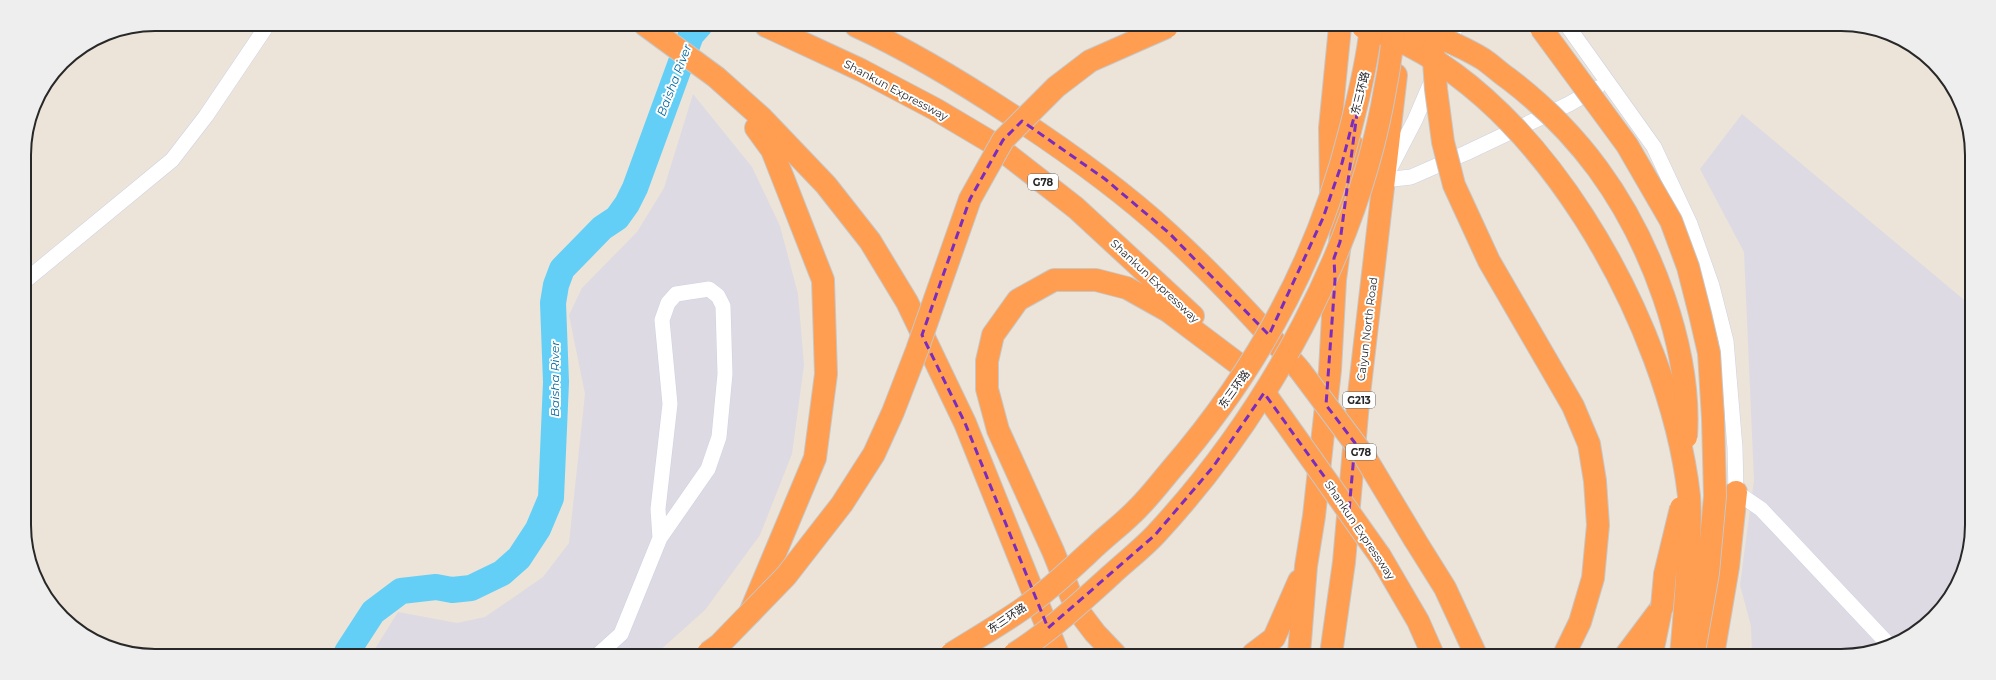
<svg xmlns="http://www.w3.org/2000/svg" width="1996" height="680" font-family="Montserrat,'Noto Sans SC',sans-serif">
<style>
.industrial{fill:#dddae3}
.lines{fill:none;stroke-linecap:round;stroke-linejoin:round}
.river{stroke:#63cff6;stroke-width:26}
.minor-casing{stroke:#ced2e3;stroke-width:16}
.highway-casing{stroke:#c7c7c7;stroke-width:24}
.minor{stroke:#fff;stroke-width:15}
.highway{stroke:#ff9d50;stroke-width:22}
.highway-bridge-casing{stroke:#c7c7c7;stroke-width:24;stroke-linecap:butt}
.highway-bridge{stroke:#ff9d50;stroke-width:22}
.marked{fill:none;stroke:#7b2cbf;stroke-width:3;stroke-dasharray:8 5;stroke-linejoin:round}
.labels{text-anchor:middle;dominant-baseline:central;stroke-width:4;stroke-linejoin:round;paint-order:stroke}
.shield{fill:#fff;stroke:#686868;stroke-width:1}
.shield-label{font-size:10px;font-weight:bold;fill:#282828}
.street-label{font-size:11px;fill:#282828;stroke:#fff}
.water-label{font-size:12px;font-style:italic;fill:#046aa0;stroke:#fff}
.rim{fill:none;stroke:#282828;stroke-width:2}
</style>
<rect width="100%" height="100%" fill="#ece4d8"/>
<!-- industrial -->
<g class="industrial">
<polygon points="693,94 752,167 780,226 798,294 804,365 792,454 760,535 705,610 657,653 373,652 398,612 457,623 485,617 543,577 569,543 585,394 569,315 582,288 637,232 664,188"/>
<polygon points="1742,114 1969,304 1967,559 1950,598 1921,629 1891,646 1850,656 1752,655 1751,626 1740,585 1754,480 1744,252 1700,169"/>
</g>
<g class="lines">
<!-- river -->
<polyline class="river" points="347,652 373,612 401,591 436,587 452,590 471,588 502,573 519,558 538,529 551,498 556,382 553,303 556,285 562,269 602,228 617,218 627,204 635,188 691,35 700,25"/>
<!-- minor casing -->
<g class="minor-casing">
<g id="minor">
<polyline points="1569,28 1654,147 1690,224 1712,286 1726,341 1735,448 1736,492 1761,509 1890,646"/>
<polyline points="1445,50 1456,27"/>
<polyline points="1388,172 1415,120 1433,78"/>
<polyline points="1384,180 1411,177 1466,153 1569,104 1597,88"/>
<polyline points="25,281 172,160 206,116 268,24"/>
<polyline points="600,653 621,634 660,538 708,469 719,437 725,374 723,306 718,296 709,289 676,294 668,303 662,320 670,404 658,509 660,538"/>
</g>
</g>
<!-- highway casing -->
<g class="highway-casing">
<g id="highway">
<polyline points="645,25 716,77 762,118 826,185 870,241 907,302 965,423 1058,654"/>
<polyline points="766,26 861,70 935,109 994,144 1076,208 1193,316"/>
<path d="M 856,26 C 911,51 963,83 1013,116 C 1068,152 1120,189 1168,233 C 1214,275 1257,321 1298,368"/>
<polyline points="1331,191 1330,128 1340,27"/>
<polyline points="1415,540 1445,588 1476,655"/>
<polyline points="1380,556 1418,621 1433,655"/>
<polyline points="750,613 815,458 826,374 823,280 772,150 756,128"/>
<polyline points="1115,654 1095,633 1076,608 1053,551 998,430 987,389 987,361 993,335 1018,300 1054,280 1096,280 1127,288 1168,311 1245,369"/>
<polyline points="1253,654 1274,638 1299,581"/>
<polyline points="1299,654 1306,566 1314,516 1330,370 1335,280 1353,146"/>
<polyline points="1331,654 1344,562 1358,403 1396,75"/>
<polyline points="1626,655 1662,607"/>
<polyline points="1650,655 1653,648 1660,614"/>
<polyline points="1713,655 1728,567 1736,492"/>
</g>
</g>
<!-- minor -->
<use href="#minor" class="minor"/>
<!-- highway -->
<use href="#highway" class="highway"/>
<!-- highway-bridge casing -->
<g class="highway-bridge-casing">
<g id="highway-bridge">
<path d="M 1363,27 C 1536,78 1670,326 1689,496 C 1691,518 1689,542 1688,564 C 1686,595 1684,625 1681,655"/>
<path d="M 1414,27 C 1437,36 1462,46 1483,59 C 1492,65 1500,73 1509,79 C 1543,105 1573,135 1598,169 C 1650,240 1692,349 1686,437"/>
<polyline points="1541,28 1627,145 1671,221 1688,267 1700,314 1709,353 1713,418 1715,496 1708,573 1695,646"/>
<polyline points="1433,48 1436,89 1443,142 1454,185 1489,261 1573,406 1589,444 1595,481 1598,525 1593,578 1580,622 1564,655"/>
<polyline points="1299,369 1365,457 1415,540"/>
<polyline points="1268,398 1380,556"/>
<polyline points="1662,607 1665,574 1681,508"/>
<polyline points="708,653 719,645 786,576 842,504 874,454 893,412 917,350 970,199 1003,140 1056,87 1090,61 1167,27"/>
<path d="M 951,654 C 972,641 994,628 1015,614 C 1044,595 1070,570 1096,546 C 1110,533 1126,521 1139,507 C 1150,496 1160,483 1170,471 C 1256,372 1318,259 1350,131 C 1359,96 1367,63 1371,27"/>
<path d="M 1014,654 C 1049,632 1080,603 1111,575 C 1126,561 1142,549 1156,534 C 1268,413 1359,248 1386,84 C 1390,65 1392,46 1394,27"/>
</g>
</g>
<!-- highway-bridge -->
<use href="#highway-bridge" class="highway-bridge"/>
</g>
<!-- marked area -->
<path class="marked" d="M 1359,98 L 1340,242 L 1334,258 L 1335,280 L 1326,405 L 1355,443 L 1349,511 L 1264,393 L 1213,467 L 1155,535 L 1048,628 L 965,423 L 922,335 L 970,199 L 1003,140 L 1022,121 L 1105,179 L 1169,233 L 1269,335 L 1323,218 L 1342,163 Z"/>
<g class="labels">
<!-- shield labels -->
<g class="shield">
<rect x="1028" y="174" width="30" height="16" rx="3"/>
<rect x="1343" y="392" width="32" height="16" rx="3"/>
<rect x="1346" y="444" width="30" height="16" rx="3"/>
</g>
<g class="shield-label">
<text x="1043" y="182">G78</text>
<text x="1359" y="400">G213</text>
<text x="1361" y="452">G78</text>
</g>
<!-- street labels -->
<g class="street-label">
<text transform="translate(896 90) rotate(28)">Shankun Expressway</text>
<text transform="translate(1360 93) rotate(-76)">东三环路</text>
<text transform="translate(1155 281) rotate(43)">Shankun Expressway</text>
<text transform="translate(1367 329) rotate(-83)">Caiyun North Road</text>
<text transform="translate(1234 389) rotate(-54)">东三环路</text>
<text transform="translate(1360 530) rotate(56)">Shankun Expressway</text>
<text transform="translate(1007 618) rotate(-34)">东三环路</text>
</g>
<!-- water labels -->
<g class="water-label">
<text transform="translate(674 80) rotate(-69)">Baisha River</text>
<text transform="translate(554 379) rotate(-90)">Baisha River</text>
</g>
</g>
<!-- crop -->
<path d="M0 0H1996V680H0ZM155 31H1841A124 124 0 0 1 1965 155V525A124 124 0 0 1 1841 649H155A124 124 0 0 1 31 525V155A124 124 0 0 1 155 31Z" fill="#eee" fill-rule="evenodd"/>
<path class="rim" d="M155 31H1841A124 124 0 0 1 1965 155V525A124 124 0 0 1 1841 649H155A124 124 0 0 1 31 525V155A124 124 0 0 1 155 31Z"/>
</svg>
